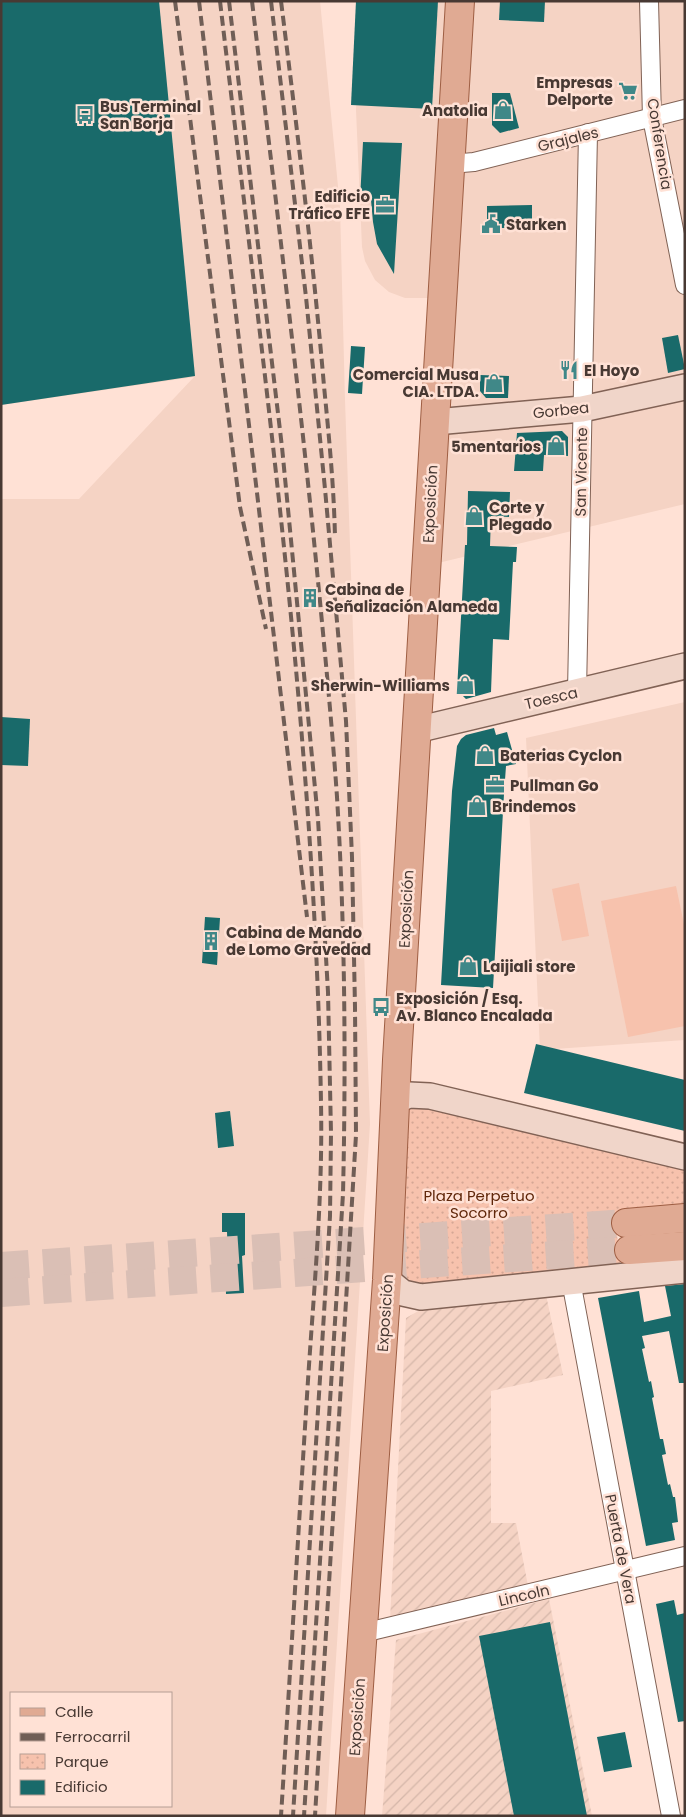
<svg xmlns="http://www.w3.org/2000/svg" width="686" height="1817" font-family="Poppins,sans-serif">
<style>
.built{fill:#f5d3c4;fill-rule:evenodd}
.industrial{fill:url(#industrial-furrows)}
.green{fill:#f7c2ad}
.park{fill:url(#park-dots)}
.building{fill:#196a6a}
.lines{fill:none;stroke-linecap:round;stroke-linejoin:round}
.primary-tunnel{stroke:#dabfb5;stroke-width:28;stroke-dasharray:28 14;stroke-linecap:butt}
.street-casing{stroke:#816255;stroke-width:20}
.secondary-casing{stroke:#816255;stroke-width:28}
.primary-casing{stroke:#9e5e43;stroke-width:30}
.street{stroke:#fff;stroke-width:18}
.secondary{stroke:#f0d5c9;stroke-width:25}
.primary{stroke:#e0aa93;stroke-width:28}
.rail{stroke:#705e56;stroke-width:4;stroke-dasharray:10 5;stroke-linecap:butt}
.labels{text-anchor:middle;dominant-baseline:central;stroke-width:5;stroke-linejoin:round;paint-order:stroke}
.poi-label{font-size:15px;font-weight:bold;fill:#483933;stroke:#ffe1d5;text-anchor:start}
.street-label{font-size:15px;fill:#483933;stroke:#ffe1d5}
.park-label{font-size:15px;fill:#60270a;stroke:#ffe1d5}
</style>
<defs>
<pattern id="industrial-furrows" width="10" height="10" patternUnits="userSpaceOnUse" patternTransform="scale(1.25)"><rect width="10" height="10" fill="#f5d3c4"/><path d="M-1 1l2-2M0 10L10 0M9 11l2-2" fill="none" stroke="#d4b6a9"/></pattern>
<pattern id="park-dots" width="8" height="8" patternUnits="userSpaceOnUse" patternTransform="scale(1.25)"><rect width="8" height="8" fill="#f7c2ad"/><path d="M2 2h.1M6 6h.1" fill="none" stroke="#d5a795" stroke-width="1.8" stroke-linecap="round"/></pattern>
</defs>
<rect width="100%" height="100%" fill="#ffe1d5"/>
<!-- built -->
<g class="built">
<path d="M 1,1 L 320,1 L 340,207 L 345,400 L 370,1124 L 326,1816 L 1,1816 L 1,499 L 79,499 L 194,377 L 1,405 ZM 11,1693 L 171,1693 L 171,1806 L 11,1806 Z"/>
<polygon points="361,1 685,1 685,504 438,563 451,298 405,298 389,292 375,280 365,261 362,247 356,110"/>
<polygon points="685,702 685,1040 540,1050 526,738"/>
</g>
<!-- industrial -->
<g class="industrial">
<polygon points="546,1295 563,1375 491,1391 491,1523 516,1523 528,1586 390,1620 406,1318 427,1306"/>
<polygon points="549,1599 592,1816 382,1816 396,1640"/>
</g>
<!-- green -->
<g class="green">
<polygon points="579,883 589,936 562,941 552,889"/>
<polygon points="676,886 685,929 685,1026 628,1037 601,901"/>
</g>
<!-- park -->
<polygon class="park" points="412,1106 427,1107 685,1170 685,1211 615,1217 621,1271 413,1293 393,1266 408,1109"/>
<!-- building -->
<g class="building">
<polygon points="1,1 159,1 195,376 1,405"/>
<polygon points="356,1 438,1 432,109 351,105"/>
<polygon points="500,1 545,1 544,22 499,20"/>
<polygon points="492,93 510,93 519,128 500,133 492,125"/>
<polygon points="363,142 402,143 394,274 377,244 373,222 371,200 360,200"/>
<polygon points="532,205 532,228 487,228 487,206"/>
<polygon points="678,335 685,369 668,373 662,338"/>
<polygon points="351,346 365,347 362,394 348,393"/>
<polygon points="480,375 509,376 508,398 486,398 480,391"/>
<polygon points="562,431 568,437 568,456 544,455 543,471 514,471 517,433"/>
<polygon points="468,491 510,492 509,517 491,516 490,546 517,547 516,562 513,562 509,640 493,639 491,692 466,699 457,690 465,545 467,545"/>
<polygon points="1,717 30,719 28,766 1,765"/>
<polygon points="494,728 496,735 507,732 516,764 506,766 504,794 493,988 441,985 452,791 457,746 461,739 466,735"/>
<polygon points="205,917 220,918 217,965 202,963"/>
<polygon points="536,1044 685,1080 685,1131 524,1093"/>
<polygon points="230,1111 234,1146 218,1148 215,1113"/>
<polygon points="222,1213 245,1213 245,1255 242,1256 244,1293 226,1294 225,1259 228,1259 227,1232 222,1232"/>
<polygon points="685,1284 685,1383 679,1383 669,1331 642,1336 645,1348 642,1349 649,1382 651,1381 654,1397 652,1398 660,1439 663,1439 666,1454 662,1455 668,1485 670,1484 673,1497 675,1497 678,1522 672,1523 675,1540 646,1546 598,1298 639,1291 644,1322 671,1316 665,1286"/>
<polygon points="674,1600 677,1615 685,1613 685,1721 678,1722 656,1604"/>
<polygon points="550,1622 587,1816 514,1816 479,1636"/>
<polygon points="625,1732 632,1767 604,1772 597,1737"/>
</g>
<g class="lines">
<!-- primary-tunnel -->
<g class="primary-tunnel">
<polyline points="1,1266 626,1223"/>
<polyline points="1,1293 629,1250"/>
</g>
<!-- street casing -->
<g class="street-casing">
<g id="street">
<polyline points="649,1 652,118 685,285"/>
<polyline points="450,164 474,162 685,109"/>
<polyline points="577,692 588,133"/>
<polyline points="571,1281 671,1816"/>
<polyline points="363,1633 685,1556"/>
</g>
</g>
<!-- secondary casing -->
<g class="secondary-casing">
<g id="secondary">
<polyline points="435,422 582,409 685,387"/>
<polyline points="416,730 685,666"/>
<polyline points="395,1101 409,1095 430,1096 685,1157"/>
<polyline points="387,1280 403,1293 421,1297 685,1270"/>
</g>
</g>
<!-- primary casing -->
<g class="primary-casing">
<g id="primary">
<polyline points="626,1223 685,1218"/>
<polyline points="629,1250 685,1246"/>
<polyline points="350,1816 387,1280 397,1060 460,1"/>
</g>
</g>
<!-- street -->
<use href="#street" class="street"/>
<!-- secondary -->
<use href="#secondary" class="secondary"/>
<!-- primary -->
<use href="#primary" class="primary"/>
<!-- rail -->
<g class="rail">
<polyline points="175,1 240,507 266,629"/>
<polyline points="199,1 307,917"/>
<path d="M 220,1 C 263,367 315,734 321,1103 C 323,1201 313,1298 307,1396 C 298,1536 290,1676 281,1816"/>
<polyline points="229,1 282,447 318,819 328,992 331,1133 330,1216 293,1816"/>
<path d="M 252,1 C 275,194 299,387 318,581 C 325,653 332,725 337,797 C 345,928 346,1062 343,1194 L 304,1816"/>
<polyline points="271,1 306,297 325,489 346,721 352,857 355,1007 356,1135 315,1816"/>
<path d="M 281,1 C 297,129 313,258 324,386 C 329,437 334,487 335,538"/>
</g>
</g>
<!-- icons -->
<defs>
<g id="supermarket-bare" transform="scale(1.5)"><path d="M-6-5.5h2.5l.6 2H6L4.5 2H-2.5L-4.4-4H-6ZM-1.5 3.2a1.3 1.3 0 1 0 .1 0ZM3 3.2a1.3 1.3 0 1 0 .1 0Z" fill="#408888" stroke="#ffe1d5" stroke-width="2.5" paint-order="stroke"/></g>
<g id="shop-bare" transform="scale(1.5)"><path d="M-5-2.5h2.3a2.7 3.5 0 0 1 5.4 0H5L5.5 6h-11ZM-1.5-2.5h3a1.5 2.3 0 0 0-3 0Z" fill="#408888" stroke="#ffe1d5" stroke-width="2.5" paint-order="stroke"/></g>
<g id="bus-bare" transform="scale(1.5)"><path d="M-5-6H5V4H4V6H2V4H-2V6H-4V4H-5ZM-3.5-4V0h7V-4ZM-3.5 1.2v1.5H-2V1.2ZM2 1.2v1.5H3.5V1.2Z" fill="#408888" stroke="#ffe1d5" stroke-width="2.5" paint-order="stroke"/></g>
<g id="office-bare" transform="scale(1.5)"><path d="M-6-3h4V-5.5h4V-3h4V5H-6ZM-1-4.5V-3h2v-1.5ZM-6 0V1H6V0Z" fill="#408888" stroke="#ffe1d5" stroke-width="2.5" paint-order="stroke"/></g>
<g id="civic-bare" transform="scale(1.5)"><path d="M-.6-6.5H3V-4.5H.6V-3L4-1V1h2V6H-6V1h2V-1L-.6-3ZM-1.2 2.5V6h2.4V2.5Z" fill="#408888" stroke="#ffe1d5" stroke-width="2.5" paint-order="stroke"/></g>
<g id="restaurant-bare" transform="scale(1.5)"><path d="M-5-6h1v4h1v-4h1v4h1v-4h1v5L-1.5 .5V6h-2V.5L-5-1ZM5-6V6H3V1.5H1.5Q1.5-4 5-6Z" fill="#408888" stroke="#ffe1d5" stroke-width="2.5" paint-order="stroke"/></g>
<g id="building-bare" transform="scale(1.5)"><path d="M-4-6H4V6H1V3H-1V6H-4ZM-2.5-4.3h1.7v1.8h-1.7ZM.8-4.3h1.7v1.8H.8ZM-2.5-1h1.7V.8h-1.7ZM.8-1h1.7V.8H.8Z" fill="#408888" stroke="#ffe1d5" stroke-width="2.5" paint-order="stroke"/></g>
</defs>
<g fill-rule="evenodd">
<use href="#supermarket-bare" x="628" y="91"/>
<use href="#shop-bare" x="503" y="110"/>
<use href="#bus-bare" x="85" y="115"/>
<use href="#office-bare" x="385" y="205"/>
<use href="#civic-bare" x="491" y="224"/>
<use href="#restaurant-bare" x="569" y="370"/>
<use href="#shop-bare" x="494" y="383"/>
<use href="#shop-bare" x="556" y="446"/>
<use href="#shop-bare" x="474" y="516"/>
<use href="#building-bare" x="310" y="598"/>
<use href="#shop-bare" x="465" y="685"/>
<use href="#shop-bare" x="485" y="755"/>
<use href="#office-bare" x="495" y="785"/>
<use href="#shop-bare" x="477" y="806"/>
<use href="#building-bare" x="211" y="941"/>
<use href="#shop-bare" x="468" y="966"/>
<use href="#bus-bare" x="381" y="1007"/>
</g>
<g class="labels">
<!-- poi labels -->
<g class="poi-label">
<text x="613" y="82" text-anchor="end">Empresas<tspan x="613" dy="17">Delporte</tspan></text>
<text x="100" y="106">Bus Terminal<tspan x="100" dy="17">San Borja</tspan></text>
<text x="488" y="110" text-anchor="end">Anatolia</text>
<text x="370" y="196" text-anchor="end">Edificio<tspan x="370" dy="17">Tráfico EFE</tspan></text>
<text x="506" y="224">Starken</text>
<text x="584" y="370">El Hoyo</text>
<text x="479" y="374" text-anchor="end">Comercial Musa<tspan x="479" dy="17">CIA. LTDA.</tspan></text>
<text x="541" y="446" text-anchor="end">5mentarios</text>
<text x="489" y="507">Corte y<tspan x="489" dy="17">Plegado</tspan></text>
<text x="325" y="589">Cabina de<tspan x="325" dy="17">Señalización Alameda</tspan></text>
<text x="450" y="685" text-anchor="end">Sherwin-Williams</text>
<text x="500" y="755">Baterias Cyclon</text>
<text x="510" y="785">Pullman Go</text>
<text x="492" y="806">Brindemos</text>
<text x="226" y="932">Cabina de Mando<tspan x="226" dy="17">de Lomo Gravedad</tspan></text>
<text x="483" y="966">Laijiali store</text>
<text x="396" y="998">Exposición / Esq.<tspan x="396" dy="17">Av. Blanco Encalada</tspan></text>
</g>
<!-- street labels -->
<g class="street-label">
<text transform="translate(568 139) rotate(-14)">Grajales</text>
<text transform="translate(660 144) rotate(81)">Conferencia</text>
<text transform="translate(561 410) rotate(-6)">Gorbea</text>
<text transform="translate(581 472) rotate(-89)">San Vicente</text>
<text transform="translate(430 504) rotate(-87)">Exposición</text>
<text transform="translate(551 698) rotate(-13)">Toesca</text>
<text transform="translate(406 909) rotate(-87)">Exposición</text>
<text transform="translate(385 1313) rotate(-86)">Exposición</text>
<text transform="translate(621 1549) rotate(79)">Puerta de Vera</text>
<text transform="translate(524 1595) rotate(-13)">Lincoln</text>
<text transform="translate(357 1717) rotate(-86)">Exposición</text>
</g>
<!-- park labels -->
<g class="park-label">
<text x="479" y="1195">Plaza Perpetuo<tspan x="479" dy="17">Socorro</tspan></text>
</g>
</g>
<!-- border -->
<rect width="686" height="1817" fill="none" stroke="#483933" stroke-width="5"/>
<!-- legend -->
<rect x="10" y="1692" width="162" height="115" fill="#ffe1d5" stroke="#b69e94"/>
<rect x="20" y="1708" width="25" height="8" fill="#e0aa93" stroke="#b69e94"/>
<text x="55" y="1717" font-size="15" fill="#483933">Calle</text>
<rect x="20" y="1733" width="25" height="8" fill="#705e56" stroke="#b69e94"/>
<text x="55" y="1742" font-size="15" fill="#483933">Ferrocarril</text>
<rect x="20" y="1754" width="25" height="15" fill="url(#park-dots)" stroke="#b69e94"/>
<text x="55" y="1767" font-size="15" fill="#483933">Parque</text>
<rect x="20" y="1780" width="25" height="15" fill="#196a6a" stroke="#b69e94"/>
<text x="55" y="1792" font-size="15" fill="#483933">Edificio</text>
</svg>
